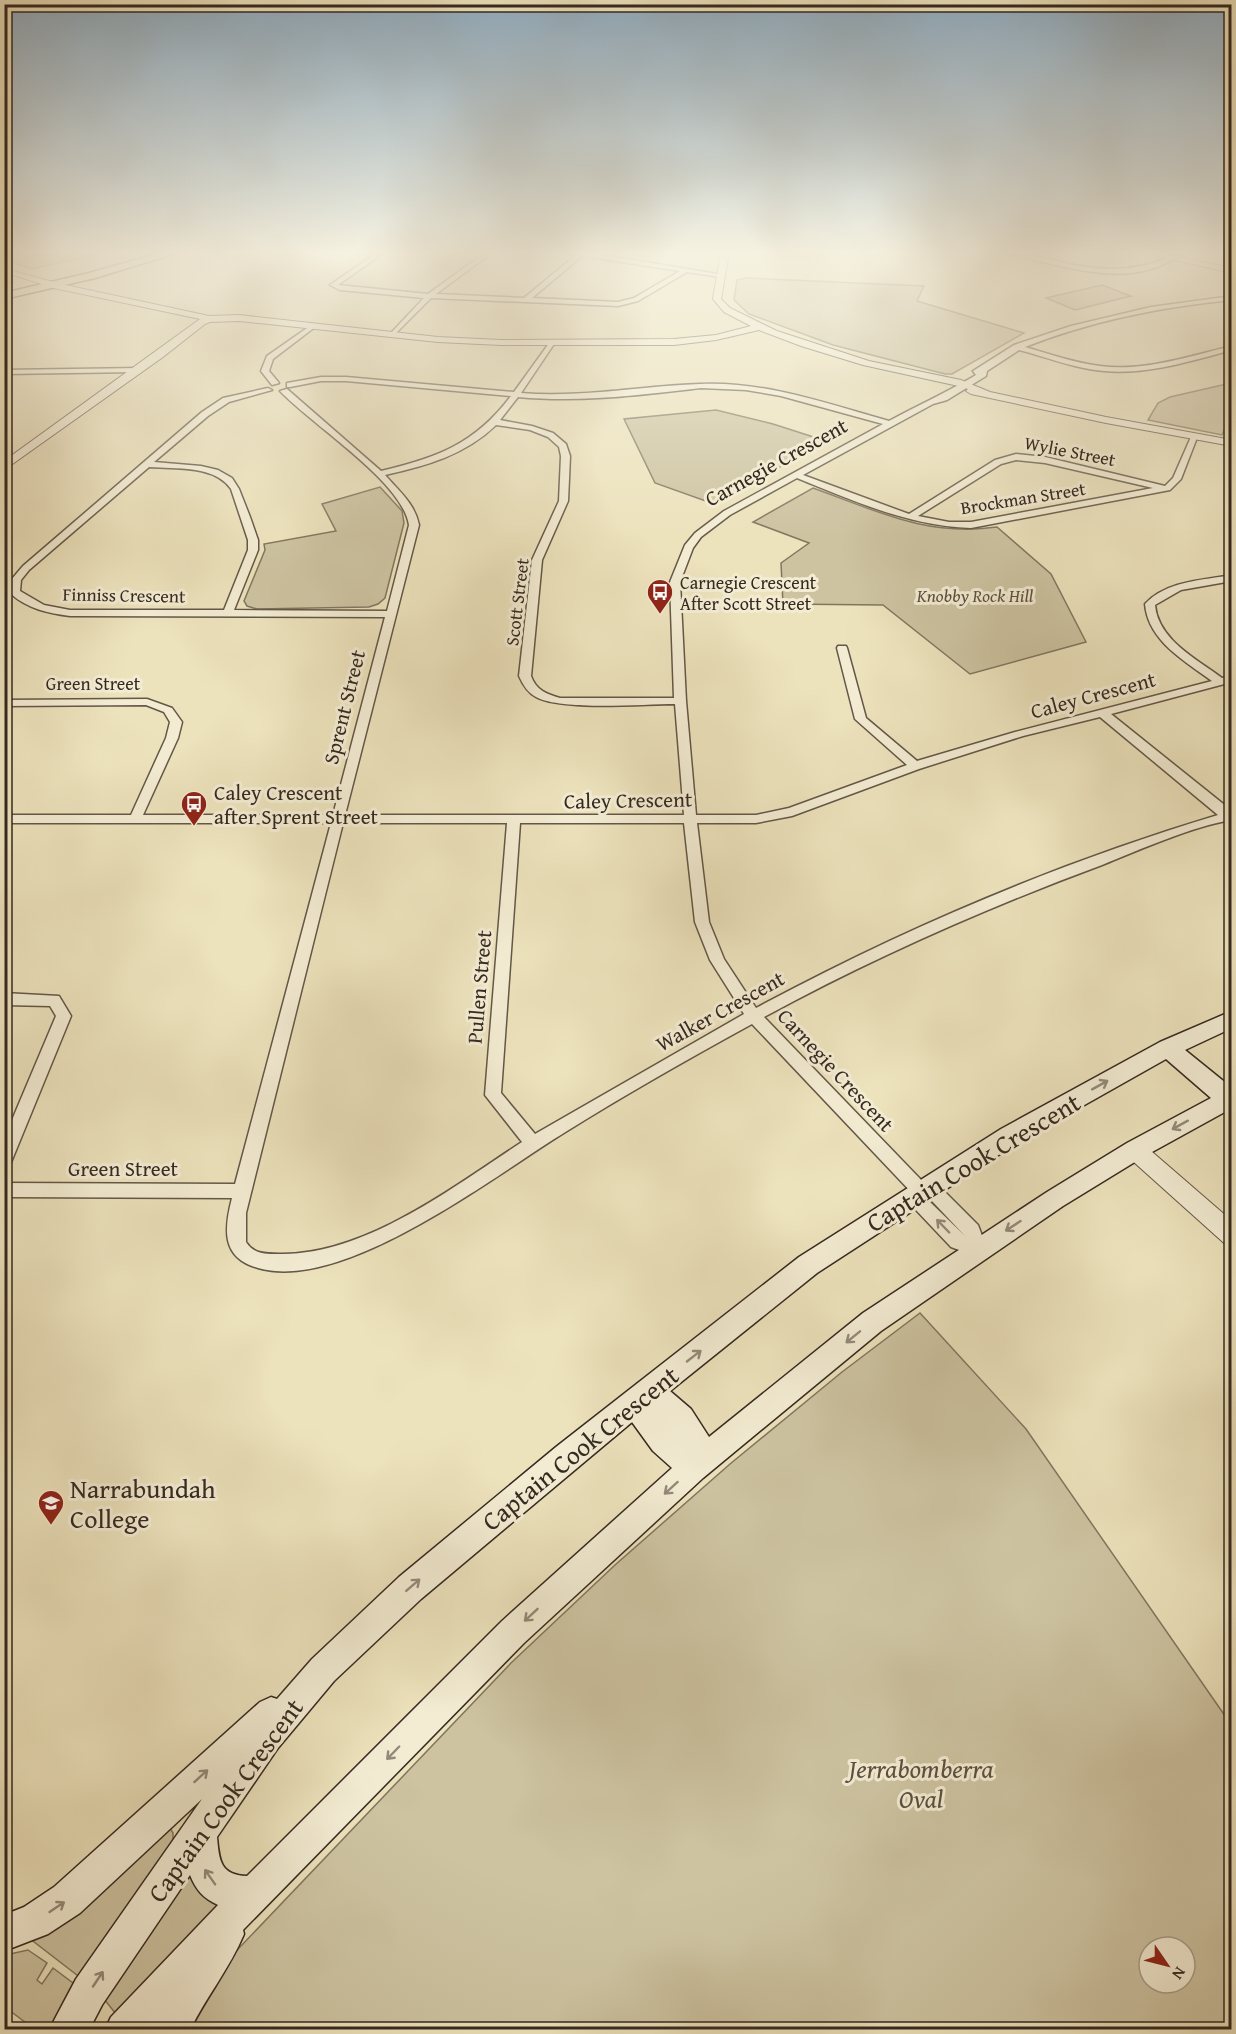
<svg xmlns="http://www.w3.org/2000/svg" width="1236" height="2034" font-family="'Gentium Book Plus',serif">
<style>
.green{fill:#cdc3a1;stroke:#817660;stroke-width:1.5;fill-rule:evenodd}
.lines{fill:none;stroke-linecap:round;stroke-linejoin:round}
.stream{stroke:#7e725e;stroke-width:2}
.minor-casing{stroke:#635747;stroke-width:3}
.tertiary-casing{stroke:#635747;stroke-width:2}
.secondary-casing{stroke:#352920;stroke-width:3}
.primary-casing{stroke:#352920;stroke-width:3}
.minor{fill:#f3ecd3;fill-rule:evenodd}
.tertiary{fill:#f3ecd3;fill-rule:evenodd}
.secondary{fill:#f3ecd3;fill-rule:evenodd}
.primary{fill:#ece2bc;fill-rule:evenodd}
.oneway{stroke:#948a7a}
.labels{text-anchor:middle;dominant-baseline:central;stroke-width:6;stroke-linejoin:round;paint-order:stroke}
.far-street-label{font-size:18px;fill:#352920;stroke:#f3ecd3}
.far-poi-label{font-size:18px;fill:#352920;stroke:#f3ecd3;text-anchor:start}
.far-park-label{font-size:18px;font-style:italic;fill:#5b5040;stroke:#f3ecd3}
.street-label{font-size:21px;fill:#352920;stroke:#f3ecd3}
.poi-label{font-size:21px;fill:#352920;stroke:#f3ecd3;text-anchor:start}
.near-street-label{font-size:26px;fill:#352920;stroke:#f3ecd3}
.near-poi-label{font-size:26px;fill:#352920;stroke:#f3ecd3;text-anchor:start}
.near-park-label{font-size:26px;font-style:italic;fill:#5b5040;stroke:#f3ecd3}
</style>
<rect width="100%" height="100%" fill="#ece2bc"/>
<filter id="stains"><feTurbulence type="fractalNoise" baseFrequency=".00333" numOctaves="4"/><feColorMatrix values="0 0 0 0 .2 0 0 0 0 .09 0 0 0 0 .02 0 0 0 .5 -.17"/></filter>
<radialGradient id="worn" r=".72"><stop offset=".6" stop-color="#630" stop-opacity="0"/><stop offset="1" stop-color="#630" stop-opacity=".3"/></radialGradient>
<!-- green -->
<g class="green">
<polygon points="5,252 107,252 32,269 5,260"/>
<polygon points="746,278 924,286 917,301 1024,333 952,374 945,374 833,345 749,314 734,300 737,280"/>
<polygon points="1102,285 1131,296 1075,310 1046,298"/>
<polygon points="1231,383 1231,414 1222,435 1148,420 1158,403 1170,397"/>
<polygon points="716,410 773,424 826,441 714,504 655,483 624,419"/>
<polygon points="380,487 402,511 404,523 385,598 378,604 369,607 257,609 247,606 244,601 265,550 264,544 336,531 322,504"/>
<path d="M 813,488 C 877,511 927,537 997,527 L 1051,574 L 1086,642 L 970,674 L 883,605 L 783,604 L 781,563 L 809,543 L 753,522 Z"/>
<path d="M 920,1313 L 1026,1429 L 1230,1723 L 1231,2029 L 181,2030 L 219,1969 L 511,1663 L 615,1565 L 730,1464 L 842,1372 ZM 1149,1947 L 1185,1947 L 1185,1983 L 1149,1983 Z"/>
<polygon points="170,1828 173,1833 173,1841 82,1979 29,1938"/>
<polygon points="187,1867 220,1905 120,2019 104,1999"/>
<polygon points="28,1950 47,1963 37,1980 42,1984 53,1968 77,1986 51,2029 34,2029 5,2007 5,1955"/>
</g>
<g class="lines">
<!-- stream -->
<polyline class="stream" points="4,283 13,282"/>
<!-- minor casing -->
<g class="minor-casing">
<g id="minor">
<path d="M 378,252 L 385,252 L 338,285 L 428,294 L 486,252 L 493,252 L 436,294 L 524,298 L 576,255 L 567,252 L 586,252 L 723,275 L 720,277 L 687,272 L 638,301 L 618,306 L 431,298 L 393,336 L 391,333 L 424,298 L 340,290 L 330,285 ZM 582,256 L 680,271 L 634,298 L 618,302 L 532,298 Z"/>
<path d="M 1007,252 C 1023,252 1037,257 1052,260 C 1096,271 1128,274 1170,257 L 1175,258 C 1136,284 1085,272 1043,262 C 1031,259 1018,257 1007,252 Z"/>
<path d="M 1232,296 L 1232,300 C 1160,307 1091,321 1025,347 C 1050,354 1074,363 1100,366 C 1144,372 1190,356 1232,346 L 1232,350 C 1191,361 1147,375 1104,371 C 1075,369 1047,357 1019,350 L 987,371 L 986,376 L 947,400 L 933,404 L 803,475 L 909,514 L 995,460 L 1016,454 L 1045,457 L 1165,486 L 1173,478 L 1191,437 L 1198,435 L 1181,479 L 1170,490 L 971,528 C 909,526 854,501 797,478 L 730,515 L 701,537 L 693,548 L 680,582 L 686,701 L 696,815 L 756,815 L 789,808 L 907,765 L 855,719 L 837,648 L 838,646 L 846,646 L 847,648 L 866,718 L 917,761 L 1015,732 L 1212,681 C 1185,661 1148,641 1145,604 C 1166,581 1203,580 1232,575 L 1232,581 L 1181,590 L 1155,605 C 1158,640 1197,659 1222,678 L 1232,676 L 1232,682 L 1111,714 L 1232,811 L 1232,820 C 1193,826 1139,850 1102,865 C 986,908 873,958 764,1017 L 926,1185 L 943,1190 L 978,1225 L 987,1249 L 984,1255 L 978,1257 L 951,1247 L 916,1210 L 913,1194 L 752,1024 C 690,1058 628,1093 567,1131 C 495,1175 344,1293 258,1268 C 221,1258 224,1229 232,1198 L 4,1197 L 4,1183 L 235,1184 L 331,823 L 4,823 L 4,815 L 131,815 L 166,738 L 170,722 L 164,712 L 146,705 L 4,706 L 4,700 L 147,699 L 172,708 L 182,722 L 178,738 L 143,815 L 333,815 L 385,617 L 70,616 C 48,613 28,609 11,594 L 11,580 L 23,566 L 202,412 L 223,398 L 268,388 L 272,390 L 229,402 L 208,416 L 154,462 L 201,466 L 218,470 L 232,478 L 239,489 L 250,517 L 258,540 L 258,550 L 234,610 L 387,611 L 409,525 C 402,481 312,425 280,391 L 287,389 L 381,471 C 437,458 475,444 511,396 L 346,381 L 321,381 L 290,387 L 287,387 L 287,383 L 321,377 L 346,377 L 514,392 L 550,342 L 554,344 L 521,393 C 582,398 640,386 700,384 C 765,381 828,404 889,421 C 918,405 948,392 976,375 L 973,371 L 1014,345 L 1071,326 L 1151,307 ZM 701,388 L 746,390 L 781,396 L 883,424 L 724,511 L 695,533 L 685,545 L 670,582 L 674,698 L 560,698 C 546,694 536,690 531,676 L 542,560 L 568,501 L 570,456 L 566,444 L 553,433 L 532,426 L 500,420 L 518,397 C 579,403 640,395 701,388 ZM 496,425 L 530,430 L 548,437 L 559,447 L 561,456 L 559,501 L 532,560 L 519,676 C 523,685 528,693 536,697 C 562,711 642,704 675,704 L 684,815 L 345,815 L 419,525 C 415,504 399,491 385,475 C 426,466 465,455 496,425 ZM 1016,460 L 1045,463 L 1153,488 L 971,522 L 949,522 L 918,516 L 1001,464 ZM 149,467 C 175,469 215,465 231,489 L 248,540 L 248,550 L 224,610 L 70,610 L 44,605 L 20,591 L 21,580 L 29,570 ZM 1100,717 L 1218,815 C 1058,863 903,929 756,1008 L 724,959 L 709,922 L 697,823 L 756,823 L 792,816 L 919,769 L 1023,736 ZM 343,823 L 507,823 L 485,1095 L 522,1142 C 453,1187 368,1253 283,1254 C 268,1254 254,1255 246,1242 L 246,1213 ZM 520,823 L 684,823 L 695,922 L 710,960 L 744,1014 L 535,1134 L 501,1093 ZM 930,1201 L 932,1201 L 965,1236 L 930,1202 Z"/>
<polygon points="310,326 315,327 273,359 269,371 279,383 272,385 261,371 267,356"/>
<polygon points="141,368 138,372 4,374 4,370"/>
<polygon points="4,993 59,996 71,1016 12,1160 10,1165 4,1167 4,1139 56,1016 50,1006 4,1005"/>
</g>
</g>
<!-- tertiary casing -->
<g class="tertiary-casing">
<g id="tertiary">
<polygon points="721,252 729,252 721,299 730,308 777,331 869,361 961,380 990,392 1106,417 1232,440 1232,446 1106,423 971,394 966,391 968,389 963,387 863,365 801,346 759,330 716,340 674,345 501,345 438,342 239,321 210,322 205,324 163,357 4,470 4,461 200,319 54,288 10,274 10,270 56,283 209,316 239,315 438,337 501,340 674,339 716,335 751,326 724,312 713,299"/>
<polygon points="1139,252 1155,252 1232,268 1232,273"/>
<polygon points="1135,1141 1143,1144 1232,1221 1232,1246 1224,1243 1127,1156 1124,1150 1127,1144"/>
</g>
</g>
<!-- secondary casing -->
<g class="secondary-casing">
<path id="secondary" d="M 1232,1011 L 1232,1028 L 1185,1050 L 1232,1088 L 1232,1108 L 1143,1157 L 1063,1206 L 881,1331 L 703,1478 L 524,1643 L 243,1930 L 244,1934 C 230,1968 206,1997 190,2030 L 151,2030 L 153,2026 L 150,2030 L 105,2030 L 111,2017 L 218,1905 C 203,1898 196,1890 190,1875 L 102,2005 L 89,2030 L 49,2030 L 76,1979 L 202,1799 L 80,1913 L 48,1934 L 4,1951 L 4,1915 L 24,1907 L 54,1887 L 260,1702 L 271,1697 L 277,1699 L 312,1659 L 399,1577 L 556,1447 L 799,1257 L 1001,1129 L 1160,1042 ZM 1166,1059 L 1211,1098 L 1127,1143 L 1047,1192 L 863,1313 L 709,1437 L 691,1409 L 670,1391 L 817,1273 L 1017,1143 ZM 632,1422 L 653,1451 L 672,1468 L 502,1621 L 247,1876 C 220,1875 219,1860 217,1837 L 278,1748 L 334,1681 L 421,1599 Z"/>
</g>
<!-- primary casing -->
<g class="primary-casing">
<polygon id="primary" points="164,252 180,252 95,278 4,299 4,293 89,273"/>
</g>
<!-- minor -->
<use href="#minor" class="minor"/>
<!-- tertiary -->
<use href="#tertiary" class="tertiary"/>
<!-- secondary -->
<use href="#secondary" class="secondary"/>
<!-- primary -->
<use href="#primary" class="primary"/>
</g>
<!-- one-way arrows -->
<defs><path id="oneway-shaft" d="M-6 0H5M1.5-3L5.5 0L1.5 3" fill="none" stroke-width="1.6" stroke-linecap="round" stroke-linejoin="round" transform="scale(1.5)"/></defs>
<g class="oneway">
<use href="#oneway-shaft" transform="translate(1100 1085) rotate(-29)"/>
<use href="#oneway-shaft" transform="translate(1180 1125) rotate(151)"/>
<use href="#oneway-shaft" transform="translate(943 1226) rotate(-134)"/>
<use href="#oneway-shaft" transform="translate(1013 1226) rotate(147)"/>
<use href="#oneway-shaft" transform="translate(853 1337) rotate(141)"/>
<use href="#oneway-shaft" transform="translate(694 1356) rotate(-38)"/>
<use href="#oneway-shaft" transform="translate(671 1488) rotate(138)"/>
<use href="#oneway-shaft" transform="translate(413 1585) rotate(-41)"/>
<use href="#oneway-shaft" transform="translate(531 1615) rotate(137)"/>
<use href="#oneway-shaft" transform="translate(393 1753) rotate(134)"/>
<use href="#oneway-shaft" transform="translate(201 1776) rotate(-42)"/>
<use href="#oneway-shaft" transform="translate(210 1877) rotate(-125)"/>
<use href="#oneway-shaft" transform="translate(57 1907) rotate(-34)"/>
<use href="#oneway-shaft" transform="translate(98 1979) rotate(-56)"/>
</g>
<!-- sky -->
<linearGradient id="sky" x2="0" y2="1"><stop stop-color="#91adc1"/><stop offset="0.47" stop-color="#f6f2e1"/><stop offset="1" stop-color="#f6f2e1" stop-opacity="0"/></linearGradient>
<rect width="1236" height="537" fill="url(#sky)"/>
<!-- icons -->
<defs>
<g id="bus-pin" transform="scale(1.35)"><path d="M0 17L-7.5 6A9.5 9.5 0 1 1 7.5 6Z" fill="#8f2418" stroke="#f3ecd3"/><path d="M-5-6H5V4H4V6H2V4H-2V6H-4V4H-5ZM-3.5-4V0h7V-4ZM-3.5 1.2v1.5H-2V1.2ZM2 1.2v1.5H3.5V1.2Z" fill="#fff"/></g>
<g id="school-pin" transform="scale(1.35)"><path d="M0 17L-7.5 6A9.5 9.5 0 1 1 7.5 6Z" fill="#8f2418" stroke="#f3ecd3"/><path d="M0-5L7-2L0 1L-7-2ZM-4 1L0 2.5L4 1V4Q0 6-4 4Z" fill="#fff"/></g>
</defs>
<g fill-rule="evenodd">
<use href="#bus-pin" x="660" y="592"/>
<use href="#bus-pin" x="194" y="804"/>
<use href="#school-pin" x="51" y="1503"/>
</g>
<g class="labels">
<!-- far-street labels -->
<g class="far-street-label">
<text transform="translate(1070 451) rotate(11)">Wylie Street</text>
<text transform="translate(1023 498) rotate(-9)">Brockman Street</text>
<text transform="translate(124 595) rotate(1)">Finniss Crescent</text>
<text transform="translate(517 602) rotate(-83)">Scott Street</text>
<text x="93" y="683">Green Street</text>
</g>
<!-- far-poi labels -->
<g class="far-poi-label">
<text x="680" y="582">Carnegie Crescent<tspan x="680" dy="21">After Scott Street</tspan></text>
</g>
<!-- far-park labels -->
<g class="far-park-label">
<text x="975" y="595">Knobby Rock Hill</text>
</g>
<!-- street labels -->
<g class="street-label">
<text transform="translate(776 462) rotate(-29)">Carnegie Crescent</text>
<text transform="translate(1093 695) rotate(-15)">Caley Crescent</text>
<text transform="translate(344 707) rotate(-76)">Sprent Street</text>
<text transform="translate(628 800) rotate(-1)">Caley Crescent</text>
<text transform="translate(479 987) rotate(-85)">Pullen Street</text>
<text transform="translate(720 1011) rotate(-29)">Walker Crescent</text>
<text transform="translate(836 1070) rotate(47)">Carnegie Crescent</text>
<text x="123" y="1168">Green Street</text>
</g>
<!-- poi labels -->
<g class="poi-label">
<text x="214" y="792">Caley Crescent<tspan x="214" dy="24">after Sprent Street</tspan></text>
</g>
<!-- near-street labels -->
<g class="near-street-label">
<text transform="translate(973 1162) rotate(-31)">Captain Cook Crescent</text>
<text transform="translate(580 1448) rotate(-39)">Captain Cook Crescent</text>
<text transform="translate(225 1800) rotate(-54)">Captain Cook Crescent</text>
</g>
<!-- near-poi labels -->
<g class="near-poi-label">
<text x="70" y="1488">Narrabundah<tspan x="70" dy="30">College</tspan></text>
</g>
<!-- near-park labels -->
<g class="near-park-label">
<text x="921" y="1768">Jerrabomberra<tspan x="921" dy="30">Oval</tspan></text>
</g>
</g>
<!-- margin -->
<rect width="1236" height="2034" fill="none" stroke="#ece2bc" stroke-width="24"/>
<rect x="6" y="6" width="1224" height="2022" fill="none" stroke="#352920" stroke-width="3"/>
<rect x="12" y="12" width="1212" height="2010" fill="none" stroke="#352920" stroke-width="1.5"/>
<!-- north arrow -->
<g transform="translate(1167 1965) rotate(125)"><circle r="28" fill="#f3ecd3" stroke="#a79e8b" stroke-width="1.5"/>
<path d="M0-4.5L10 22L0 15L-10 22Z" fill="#8f2418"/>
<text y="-9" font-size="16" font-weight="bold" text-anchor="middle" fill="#352920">N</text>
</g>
<rect width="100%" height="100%" filter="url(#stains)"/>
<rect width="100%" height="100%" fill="url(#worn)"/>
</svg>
